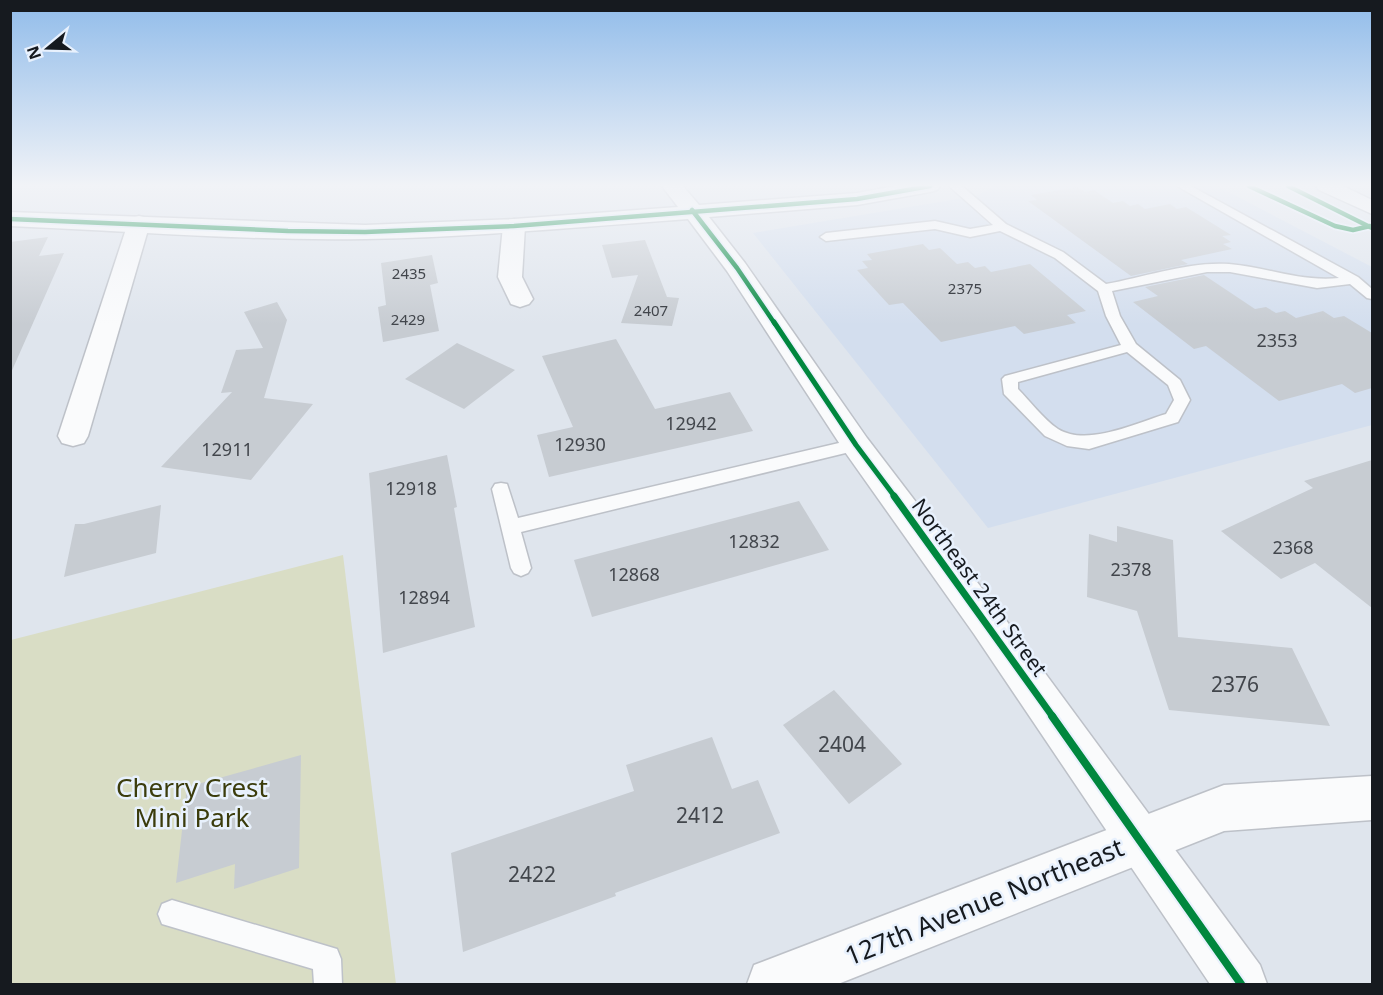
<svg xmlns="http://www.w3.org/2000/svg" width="1383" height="995" font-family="'Noto Sans',sans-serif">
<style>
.built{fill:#d3deee}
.green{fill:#d9ddc5}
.building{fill:#c7ccd2}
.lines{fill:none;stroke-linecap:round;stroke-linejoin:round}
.lane-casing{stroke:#bdc1c8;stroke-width:3}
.street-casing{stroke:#bdc1c8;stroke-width:3}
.secondary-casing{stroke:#bdc1c8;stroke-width:3}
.highway-casing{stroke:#bdc1c8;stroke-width:3}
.lane{fill:#fafbfc;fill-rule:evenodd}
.street{fill:#fafbfc;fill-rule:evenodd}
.secondary{fill:#fafbfc;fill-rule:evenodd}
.highway{fill:#fafbfc;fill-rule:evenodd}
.cycleway-far3-casing{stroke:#e8f1fd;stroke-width:8}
.cycleway-far2-casing{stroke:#e8f1fd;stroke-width:8}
.cycleway-far1-casing{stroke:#e8f1fd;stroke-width:10}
.cycleway-casing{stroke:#e8f1fd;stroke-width:12}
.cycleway-far3{stroke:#00873e;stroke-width:4.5}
.cycleway-far2{stroke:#00873e;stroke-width:5}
.cycleway-far1{stroke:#00873e;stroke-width:7}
.cycleway{stroke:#00873e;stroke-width:8}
.labels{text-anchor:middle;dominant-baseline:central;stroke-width:5;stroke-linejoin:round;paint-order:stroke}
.far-number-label{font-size:15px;fill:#42464c}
.number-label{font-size:18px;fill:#42464c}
.street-label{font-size:21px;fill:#161a1f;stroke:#e8f1fd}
.near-number-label{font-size:21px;fill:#42464c}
.near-park-label{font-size:26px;fill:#3b3c0c;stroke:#e8f1fd}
.near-street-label{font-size:26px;fill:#161a1f;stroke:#e8f1fd}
</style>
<rect width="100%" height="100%" fill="#dfe5ed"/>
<!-- built -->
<polygon class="built" points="996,186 1217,186 1372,267 1372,425 988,528 753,233 976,196"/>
<!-- green -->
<polygon class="green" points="343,555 396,984 11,984 11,640"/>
<!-- building -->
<g class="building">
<polygon points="1078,187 1085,192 1094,190 1113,203 1123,201 1130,206 1138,204 1145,209 1170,204 1177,209 1186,207 1231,235 1222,236 1231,242 1223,244 1232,249 1181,260 1188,264 1131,276 1028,201 1037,200 1031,195"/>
<polygon points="48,237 39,256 64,253 10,375 10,242"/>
<polygon points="645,240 667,297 679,298 672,326 621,323 638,275 612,278 602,245"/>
<polygon points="923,244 929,250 940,248 957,264 968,262 975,268 985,266 991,272 1030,264 1086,311 1067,315 1076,323 1024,334 1015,326 941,342 903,303 889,305 857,270 868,268 862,261 872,260 867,254"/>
<polygon points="432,255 438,283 430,285 439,331 383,342 378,307 386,305 381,263"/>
<polygon points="1204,275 1255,309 1266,307 1276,313 1285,311 1296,318 1323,311 1334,318 1344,316 1372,333 1372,388 1355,393 1342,384 1279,401 1206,346 1194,349 1133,302 1158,296 1145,287"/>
<polygon points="277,302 287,320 264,398 313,404 251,480 161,467 232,392 221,393 236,350 263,348 244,312"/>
<polygon points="616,339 655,409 730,392 753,431 549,477 537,435 573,427 542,356"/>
<polygon points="457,343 515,370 464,409 405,379"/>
<polygon points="447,455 457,507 454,508 475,627 383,653 369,473"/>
<polygon points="1372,460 1372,608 1315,563 1281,579 1221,531 1313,488 1304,481"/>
<polygon points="799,501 829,550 592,617 574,560"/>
<polygon points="161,505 156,553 64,577 75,524 84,524"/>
<polygon points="1117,526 1173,540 1178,637 1292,648 1330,726 1169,710 1137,611 1087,597 1089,534 1117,542"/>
<polygon points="834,690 902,764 849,804 783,725"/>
<polygon points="712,737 732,789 758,780 780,833 615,893 616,896 463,952 451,853 634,791 626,765"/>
<polygon points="301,755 299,868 234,889 235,864 176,883 187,787"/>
</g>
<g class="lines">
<!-- lane casing -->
<g class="lane-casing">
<g id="lane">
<path d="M 949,186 L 962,186 L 1006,224 L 1063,252 L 1106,284 C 1144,277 1191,261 1229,264 C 1267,267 1300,282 1339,278 L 1177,186 L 1191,186 L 1358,277 L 1372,289 L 1372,299 L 1367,298 L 1350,284 L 1317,288 L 1230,272 L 1207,272 L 1112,291 L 1120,316 L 1136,344 L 1180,380 L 1190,400 L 1178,422 L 1089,449 L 1067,446 L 1045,436 L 1004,394 L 1002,379 L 1005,376 L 1121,345 L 1106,316 L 1098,291 L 1055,258 L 1000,231 L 970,237 L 935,229 L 826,241 L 820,237 L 826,233 L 935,221 L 970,229 L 993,225 ZM 1127,352 L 1168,385 L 1174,400 L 1166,414 C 1136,423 1087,447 1058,429 C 1043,419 1030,401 1018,389 L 1018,382 Z"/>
<polygon points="856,439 862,441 864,445 862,449 521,532 531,568 528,573 521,576 514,573 511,568 492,489 495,484 501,483 507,484 518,518"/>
<polygon points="172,900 337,949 341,959 342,984 314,984 313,969 162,924 158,914 162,904"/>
</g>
</g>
<!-- street casing -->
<g class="street-casing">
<g id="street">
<polygon points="139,216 147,218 150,223 88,436 84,443 73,446 62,443 58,436 128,223 131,218"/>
<polygon points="514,219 522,221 525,226 522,277 533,299 529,304 520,307 511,304 498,277 503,226 506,221"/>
<polygon points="1372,776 1372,820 1224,831 838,984 747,984 754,965 1224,785"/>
</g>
</g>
<!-- secondary casing -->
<g class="secondary-casing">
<path id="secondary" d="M 662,186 L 683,186 L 699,205 L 857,193 L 895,186 L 940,186 L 937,190 L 930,192 L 857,205 L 709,217 L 745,263 L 867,438 L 1000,612 L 1260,965 L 1267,984 L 1210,984 L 974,634 L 845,452 L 727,271 L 688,219 C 580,227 473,237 365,239 C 247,241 128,231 10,226 L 10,212 L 365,225 L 514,219 L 678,207 Z"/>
</g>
<!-- highway casing -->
<g class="highway-casing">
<polygon id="highway" points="1316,186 1343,186 1372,200 1372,214 1319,190"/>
</g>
<!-- lane -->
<use href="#lane" class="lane"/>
<!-- street -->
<use href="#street" class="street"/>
<!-- secondary -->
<use href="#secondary" class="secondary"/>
<!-- highway -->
<use href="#highway" class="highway"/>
<!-- cycleway-far3 casing -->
<g class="cycleway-far3-casing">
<g id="cycleway-far3">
<polyline points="1249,186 1335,226 1353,230 1370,226"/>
<polyline points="1288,186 1372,228"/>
<polyline points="692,210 737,268 775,324"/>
<polyline points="10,219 288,231 365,232 514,226 857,199 930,186"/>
</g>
</g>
<!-- cycleway-far2 casing -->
<g class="cycleway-far2-casing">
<polyline id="cycleway-far2" points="774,322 856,445 895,497"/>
</g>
<!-- cycleway-far1 casing -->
<g class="cycleway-far1-casing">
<polyline id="cycleway-far1" points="894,496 1053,717"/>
</g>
<!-- cycleway casing -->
<g class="cycleway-casing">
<polyline id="cycleway" points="1052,716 1241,984"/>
</g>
<!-- cycleway-far3 -->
<use href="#cycleway-far3" class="cycleway-far3"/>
<!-- cycleway-far2 -->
<use href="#cycleway-far2" class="cycleway-far2"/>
<!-- cycleway-far1 -->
<use href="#cycleway-far1" class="cycleway-far1"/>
<!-- cycleway -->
<use href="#cycleway" class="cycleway"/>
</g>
<!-- sky -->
<linearGradient id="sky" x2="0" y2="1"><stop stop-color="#91bcea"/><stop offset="0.57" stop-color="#f1f3f7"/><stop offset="1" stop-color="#f1f3f7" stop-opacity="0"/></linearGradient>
<rect width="1383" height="325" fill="url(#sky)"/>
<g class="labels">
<!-- far-number labels -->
<g class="far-number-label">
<text x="409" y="273">2435</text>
<text x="965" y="288">2375</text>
<text x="651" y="310">2407</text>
<text x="408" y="319">2429</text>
</g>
<!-- number labels -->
<g class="number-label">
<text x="1277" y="340">2353</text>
<text x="691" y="423">12942</text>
<text x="580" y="444">12930</text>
<text x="227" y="449">12911</text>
<text x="411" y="488">12918</text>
<text x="754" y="541">12832</text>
<text x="1293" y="547">2368</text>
<text x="1131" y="569">2378</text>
<text x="634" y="574">12868</text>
<text x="424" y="597">12894</text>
</g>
<!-- street labels -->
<g class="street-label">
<text transform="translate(980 587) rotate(54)">Northeast 24th Street</text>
</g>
<!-- near-number labels -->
<g class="near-number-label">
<text x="1235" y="684">2376</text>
<text x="842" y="744">2404</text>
<text x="700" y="815">2412</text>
<text x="532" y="874">2422</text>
</g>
<!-- near-park labels -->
<g class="near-park-label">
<text x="192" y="787">Cherry Crest<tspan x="192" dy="30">Mini Park</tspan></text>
</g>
<!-- near-street labels -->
<g class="near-street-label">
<text transform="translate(984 901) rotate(-22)">127th Avenue Northeast</text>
</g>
</g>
<!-- border -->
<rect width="1383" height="995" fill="none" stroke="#161a1f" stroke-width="24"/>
<!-- north arrow -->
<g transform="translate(48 48) rotate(251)" stroke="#e8f1fd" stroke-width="4.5" paint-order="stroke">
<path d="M0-4.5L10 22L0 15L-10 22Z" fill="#161a1f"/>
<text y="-9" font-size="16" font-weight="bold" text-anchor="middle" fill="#161a1f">N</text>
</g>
</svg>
